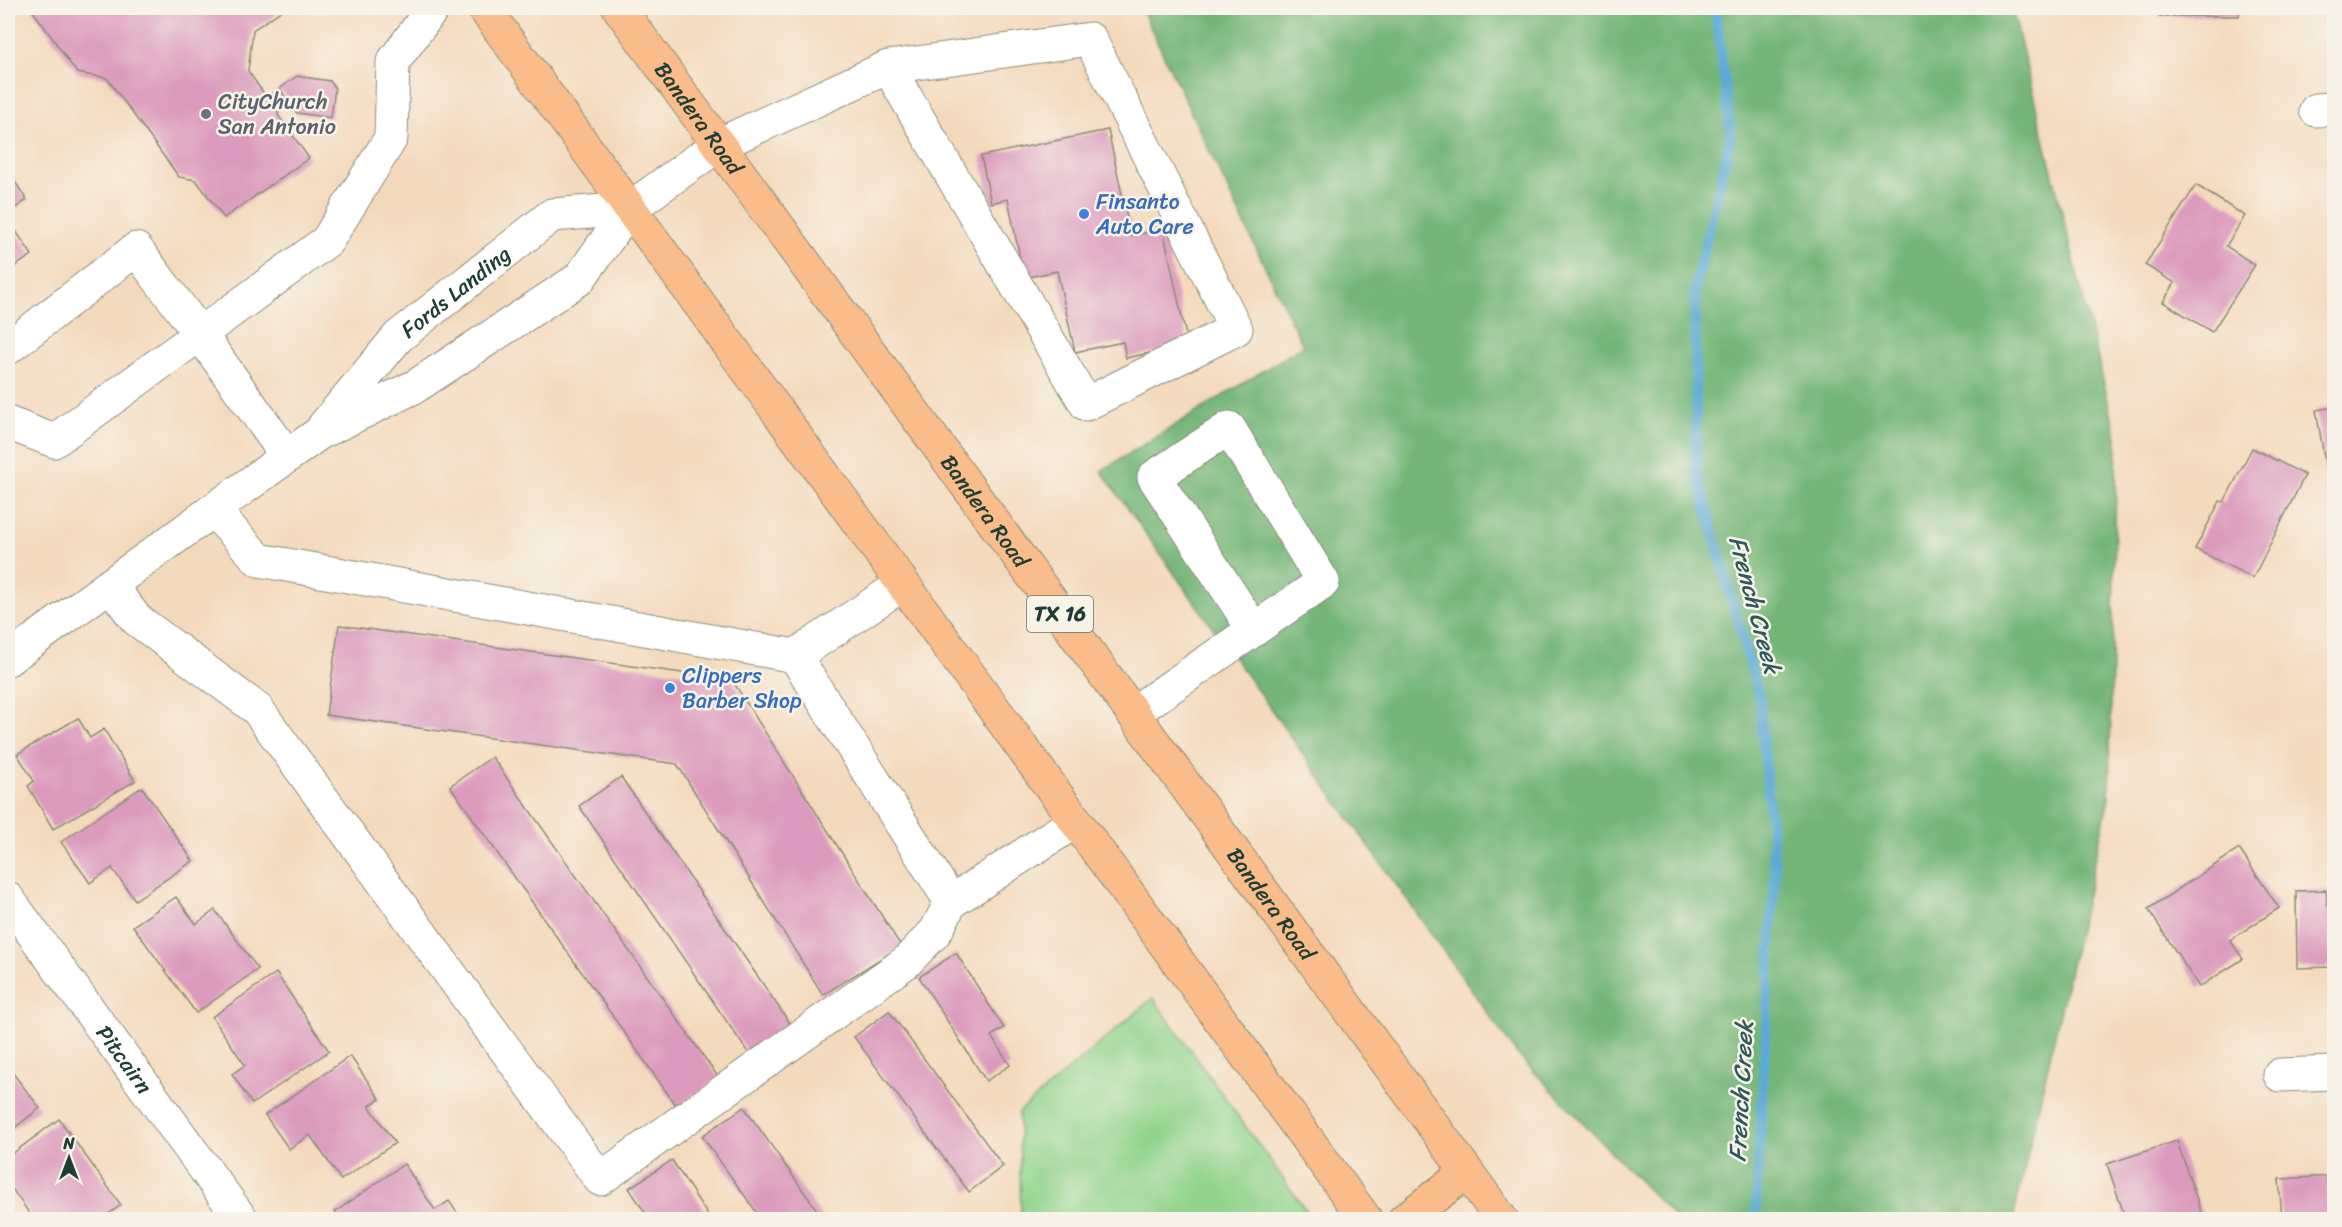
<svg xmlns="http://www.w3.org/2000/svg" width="2342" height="1227" font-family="Sriracha,sans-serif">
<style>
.green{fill:#92d48c;stroke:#588860;stroke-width:1.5}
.forest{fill:#75b678;stroke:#4a7a56;stroke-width:1.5}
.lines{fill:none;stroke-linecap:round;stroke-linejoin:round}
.stream{stroke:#5baad5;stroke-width:10}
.building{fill:#dc9bbe}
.minor-casing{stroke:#8a8c78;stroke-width:35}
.major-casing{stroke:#8a8c78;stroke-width:35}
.minor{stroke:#fff;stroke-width:33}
.major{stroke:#f9bc8a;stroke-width:33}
.worship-dot{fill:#6b7280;stroke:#f7f3e8;stroke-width:2}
.shop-dot{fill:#3f7fe0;stroke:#f7f3e8;stroke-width:2}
.labels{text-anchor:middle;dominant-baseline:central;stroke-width:5;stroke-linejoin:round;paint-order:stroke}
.shield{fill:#f7f3e8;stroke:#60746a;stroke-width:1.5}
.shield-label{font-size:21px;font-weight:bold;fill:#1f3d34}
.worship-label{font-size:22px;fill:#5b616d;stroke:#f7f3e8;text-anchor:start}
.street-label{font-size:22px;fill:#1f3d34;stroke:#f7f3e8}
.shop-label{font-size:22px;fill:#366cbe;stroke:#f7f3e8;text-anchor:start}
.water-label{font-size:24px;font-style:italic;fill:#2e585c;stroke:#f7f3e8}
</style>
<rect width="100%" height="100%" fill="#f7f3e8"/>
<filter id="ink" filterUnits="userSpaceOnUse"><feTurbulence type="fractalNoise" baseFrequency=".0167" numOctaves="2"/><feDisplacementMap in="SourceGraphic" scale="12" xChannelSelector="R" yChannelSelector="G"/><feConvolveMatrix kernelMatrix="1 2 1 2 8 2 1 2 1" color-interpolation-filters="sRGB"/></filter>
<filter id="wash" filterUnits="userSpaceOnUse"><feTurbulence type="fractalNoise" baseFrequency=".008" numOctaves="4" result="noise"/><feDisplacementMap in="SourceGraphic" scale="24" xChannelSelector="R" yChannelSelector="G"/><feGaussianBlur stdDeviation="1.35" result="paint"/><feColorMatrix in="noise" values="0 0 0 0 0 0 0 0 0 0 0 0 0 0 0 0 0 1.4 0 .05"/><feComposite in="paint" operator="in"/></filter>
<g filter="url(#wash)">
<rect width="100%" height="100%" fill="#f4dabd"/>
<!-- green -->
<polygon class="green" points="1153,998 1312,1219 1021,1219 1019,1112"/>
<!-- forest -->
<polygon class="forest" points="1141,8 2012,8 2117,437 2109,799 2013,1219 1676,1219 1517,1054 1101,471 1303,346"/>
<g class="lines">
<!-- stream -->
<polyline class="stream" points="1715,8 1731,135 1695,288 1696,470 1759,697 1775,870 1755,1220"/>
</g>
<g id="blocks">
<!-- building -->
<g class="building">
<polygon points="33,8 285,8 253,30 248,71 267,98 297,76 330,81 335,88 331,118 297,113 281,91 278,115 309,158 224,218 196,180 179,177 107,78 77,73 33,11"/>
<rect x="2159" y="8" width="80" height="8"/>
<polygon points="1108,130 1131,236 1163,229 1188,345 1126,358 1123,342 1075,352 1057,271 1024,278 1008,199 991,203 981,156"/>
<polygon points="8,171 27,200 8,213"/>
<polygon points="2196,185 2245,216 2226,246 2255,265 2212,332 2163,302 2175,283 2145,265"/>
<polygon points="8,219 32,255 8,271"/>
<polygon points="2334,407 2334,466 2326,468 2316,410"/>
<polygon points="2252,448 2305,475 2253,578 2195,549 2220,501 2224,502"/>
<polygon points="339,625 732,680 901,946 823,995 677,764 326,715"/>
<polygon points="78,718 90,738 104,729 135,781 53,829 28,786 34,781 17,754"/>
<polygon points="492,757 719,1078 677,1107 450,786"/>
<polygon points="621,777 791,1025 749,1054 579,806"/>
<polygon points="142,787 193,861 135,900 112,868 90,883 61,842"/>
<polygon points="2239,849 2279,908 2230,940 2243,959 2199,987 2148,909"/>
<polygon points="2326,890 2327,905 2334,904 2334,967 2297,968 2296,891"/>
<polygon points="176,897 196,924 215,910 258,969 196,1013 133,926"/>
<polygon points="956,953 1004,1028 991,1036 1010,1065 986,1081 919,977"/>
<polygon points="276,973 329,1051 252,1104 232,1074 245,1065 212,1017"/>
<polygon points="889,1011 1003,1166 969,1192 854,1037"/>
<polygon points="350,1056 380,1099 369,1106 395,1143 341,1180 310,1135 289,1149 265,1115"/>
<polygon points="8,1067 40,1108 8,1133"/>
<polygon points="744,1107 824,1220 762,1220 702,1136"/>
<polygon points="59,1119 121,1205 100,1220 34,1220 8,1183 8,1157"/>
<polygon points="2177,1141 2204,1220 2126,1220 2107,1164"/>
<polygon points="672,1160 711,1220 650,1220 629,1188"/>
<polygon points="404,1164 435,1210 449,1201 462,1220 340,1220 335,1212"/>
<polygon points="2334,1176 2334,1220 2282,1220 2279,1179"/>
</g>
</g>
</g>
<g filter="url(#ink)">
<use href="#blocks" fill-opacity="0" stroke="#8a8c78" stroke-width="1.5"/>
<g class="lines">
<!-- minor casing -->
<g class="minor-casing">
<g id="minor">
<polyline points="2316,110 2334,109"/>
<polyline points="8,348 136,249 200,334 327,241 391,138 393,62 433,8"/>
<polyline points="8,423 54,441 200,334 287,456"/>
<path id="s1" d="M 324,426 L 398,337 L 552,215 L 629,209"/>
<polyline points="213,510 259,560 795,656 903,584"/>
<polyline points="110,585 136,619 257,709 600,1179 906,962 936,931 951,902"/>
<polyline points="795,656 951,902 1076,821"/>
<polyline points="8,659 318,434 416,386 579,279 629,209 718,145 888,67 1086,404 1236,329 1090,39 888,67"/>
<polyline points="1133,713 1323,582 1229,428 1154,477 1254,630"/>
<path id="s2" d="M 8,899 L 242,1220"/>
<polyline points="2280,1075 2334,1073"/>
</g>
</g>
<!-- major casing -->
<g class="major-casing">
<g id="major">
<polyline points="484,8 1366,1220"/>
<path id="s3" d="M 619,8 L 1502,1220"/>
<polyline points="1404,1220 1467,1172"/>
</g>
</g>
<!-- minor -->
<use href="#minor" class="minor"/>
<!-- major -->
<use href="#major" class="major"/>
</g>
</g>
<!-- markers -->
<circle class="worship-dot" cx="206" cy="114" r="6"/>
<g class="shop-dot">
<circle cx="1084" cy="214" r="6"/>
<circle cx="670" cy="688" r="6"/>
</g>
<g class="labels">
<!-- shield labels -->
<rect class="shield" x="1027" y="596" width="66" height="36" rx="4.5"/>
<g class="shield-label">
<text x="1060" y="614">TX 16</text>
</g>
<!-- worship labels -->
<g class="worship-label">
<text x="218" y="101">CityChurch<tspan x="218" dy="25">San Antonio</tspan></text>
</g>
<!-- street labels -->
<g class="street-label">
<text stroke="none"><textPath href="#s3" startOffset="136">Bandera Road</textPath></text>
<text stroke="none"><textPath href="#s1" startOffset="189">Fords Landing</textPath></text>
<text stroke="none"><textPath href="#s3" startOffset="622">Bandera Road</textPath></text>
<text stroke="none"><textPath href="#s3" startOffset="1108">Bandera Road</textPath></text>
<text stroke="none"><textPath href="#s2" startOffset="198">Pitcairn</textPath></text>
</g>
<!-- shop labels -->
<g class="shop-label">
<text x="1096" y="201">Finsanto<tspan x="1096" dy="25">Auto Care</tspan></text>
<text x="682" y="675">Clippers<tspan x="682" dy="25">Barber Shop</tspan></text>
</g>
<!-- water labels -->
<g class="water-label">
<text transform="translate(1755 605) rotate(75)">French Creek</text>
<text transform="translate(1741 1091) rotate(-87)">French Creek</text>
</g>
</g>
<!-- margin -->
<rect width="2342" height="1227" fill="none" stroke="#f7f3e8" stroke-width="30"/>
<!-- north arrow -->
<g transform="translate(69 1158)" stroke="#f7f3e8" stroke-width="4.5" paint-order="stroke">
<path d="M0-4.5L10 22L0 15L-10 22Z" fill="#1f3d34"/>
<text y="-9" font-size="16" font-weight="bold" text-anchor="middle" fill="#1f3d34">N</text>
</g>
</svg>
